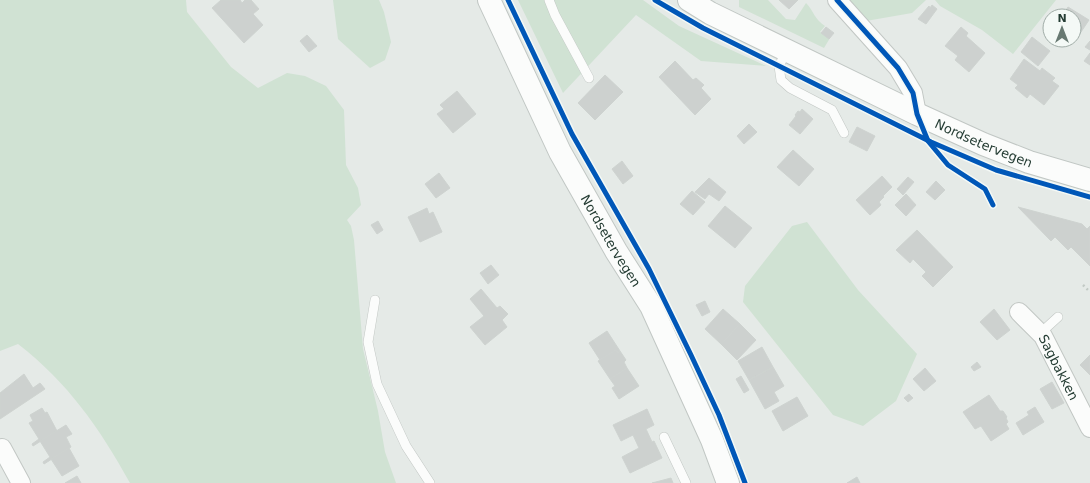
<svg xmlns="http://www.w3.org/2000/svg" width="1090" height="483" font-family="'DejaVu Sans',sans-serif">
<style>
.green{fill:#d0e2d3}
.building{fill:#cdd1cf;stroke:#ced3d0}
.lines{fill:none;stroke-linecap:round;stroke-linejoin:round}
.service-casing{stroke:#c2c7c4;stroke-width:10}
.minor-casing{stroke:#c2c7c4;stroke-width:20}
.secondary-casing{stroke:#c1c7c4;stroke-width:24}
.path{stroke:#c2cac5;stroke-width:2.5;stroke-dasharray:2 3;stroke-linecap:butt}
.service{stroke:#fbfcfb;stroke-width:9}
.minor{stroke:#fbfcfb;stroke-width:18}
.secondary{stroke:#fbfcfb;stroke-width:22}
.cycleway-casing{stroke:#f4f9f6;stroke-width:8}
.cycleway{stroke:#0057b8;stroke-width:5}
.labels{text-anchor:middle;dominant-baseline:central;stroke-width:3.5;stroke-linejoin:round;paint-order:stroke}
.street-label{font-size:13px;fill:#243c33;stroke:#f4f9f6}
</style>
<rect width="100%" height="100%" fill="#e5eae7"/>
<!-- green -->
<g class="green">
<path d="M 0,0 L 186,0 L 187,12 L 231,67 L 258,88 L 287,73 L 305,76 L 326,86 L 344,110 L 346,165 L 358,188 L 361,205 L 347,220 L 351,226 L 354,240 L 363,349 L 378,411 L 385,452 L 396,483 L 130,483 C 99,427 68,383 18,344 L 0,351 Z"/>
<polygon points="333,0 379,0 384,12 391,42 385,60 370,68 338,39"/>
<polygon points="518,0 643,0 679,26 766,66 701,61 636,15 563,93"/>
<path d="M 739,0 L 768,0 L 786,19 L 795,20 L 806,3 C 814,11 814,19 825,26 L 820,32 L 830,38 L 824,48 L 739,7 Z"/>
<polygon points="849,0 926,0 912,13 866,21"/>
<polygon points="935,0 1056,0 1013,54 982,30 940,6"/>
<polygon points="807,222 858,290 917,354 896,401 863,426 833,415 743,302 745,286 792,226"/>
</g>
<!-- building -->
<g class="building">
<polygon points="221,0 240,0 242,3 245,0 251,0 259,9 253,14 263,25 244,43 212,8"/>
<polygon points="779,0 798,0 789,9"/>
<polygon points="932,5 937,9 926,24 918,19 929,6 930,8"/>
<polygon points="1068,7 1089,20 1079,35 1074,32 1074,16 1062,16"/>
<polygon points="826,27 834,33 829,39 821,33"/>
<polygon points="961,27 968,33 966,36 985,53 969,72 955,60 958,56 945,46"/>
<polygon points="307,35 317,46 309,52 300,41"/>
<polygon points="1032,37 1050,51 1038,66 1021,52"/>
<polygon points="1090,41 1090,50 1085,47"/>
<polygon points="1090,53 1090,65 1084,61"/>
<polygon points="1024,59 1040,71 1042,68 1055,78 1052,81 1059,86 1044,105 1030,94 1027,98 1015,88 1018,85 1010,79"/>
<polygon points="675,61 693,80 696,78 704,85 701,88 711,99 695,115 659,77"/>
<polygon points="605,75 623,92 595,120 578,103"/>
<polygon points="457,91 476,114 453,133 437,114 444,109 440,105"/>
<polygon points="802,109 813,119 800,134 789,125 796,116 795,115 798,111 800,112"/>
<polygon points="749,124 757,132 744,144 737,136"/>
<polygon points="857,127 875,136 867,151 849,142"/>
<polygon points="793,150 814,169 799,186 777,167"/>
<polygon points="622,161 633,176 623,184 612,169"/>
<polygon points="439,173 450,188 436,198 425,184"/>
<polygon points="882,176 892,187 883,196 884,197 879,202 881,205 870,215 856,200"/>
<polygon points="908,177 914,182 903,195 897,189"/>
<polygon points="709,178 726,192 719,201 709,194 705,199 695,192"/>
<polygon points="936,181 945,190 935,200 926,192"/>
<polygon points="692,191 705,202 693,215 680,204"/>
<polygon points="906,194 916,205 906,216 895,205"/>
<polygon points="725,206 752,228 735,248 708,226"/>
<polygon points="1018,207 1082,224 1087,229 1090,226 1090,266 1071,247 1068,250 1055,237 1051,241"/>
<polygon points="427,208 429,214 433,212 442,232 420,242 408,217"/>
<polygon points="378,221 383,230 377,234 371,225"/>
<polygon points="917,230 953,267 933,287 922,276 926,272 913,259 910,263 896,250"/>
<polygon points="491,265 499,275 488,284 480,273"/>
<polygon points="481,289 497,308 500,306 508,314 502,320 507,327 485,345 470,327 484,316 470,299"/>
<polygon points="705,301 710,312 702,316 696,305"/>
<polygon points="723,309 740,324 721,344 705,329"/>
<polygon points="994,309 1010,330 997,340 980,322"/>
<polygon points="740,324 756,340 737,360 721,344"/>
<polygon points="607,331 620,351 618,353 616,350 600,360 589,343"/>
<polygon points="762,347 773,367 749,380 738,361"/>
<polygon points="616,350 618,353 620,351 626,360 624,362 627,368 610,379 598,361"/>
<polygon points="1090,355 1090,375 1080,365"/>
<polygon points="977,362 981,367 974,371 971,367"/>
<polygon points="773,367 784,386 774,392 779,401 765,409 749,380"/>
<polygon points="627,368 639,386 619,399 612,388 615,386 610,379"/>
<polygon points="925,368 936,381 924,391 913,379"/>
<polygon points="24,374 33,388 40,383 45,389 0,419 0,393"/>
<polygon points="741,376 749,390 744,393 736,379"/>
<polygon points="1052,382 1064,403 1052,409 1040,389"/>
<polygon points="909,394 913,398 908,402 904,398"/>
<polygon points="989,395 1000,411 1003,411 1007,417 1006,418 1008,422 1006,424 1009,429 991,441 981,426 975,429 963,412"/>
<polygon points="797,397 808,416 783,431 772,411"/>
<polygon points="1035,407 1044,422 1023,435 1016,423 1029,415 1027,412"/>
<polygon points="42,408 45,413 47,412 57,431 33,446 32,444 39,439 29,423 33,421 30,415"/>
<polygon points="647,409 654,425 646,429 652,442 654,441 662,458 630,473 622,457 639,448 633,435 621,441 613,425"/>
<polygon points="66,425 72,434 66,437 71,447 44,464 43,462 50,457 40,441"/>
<polygon points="69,448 79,466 62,476 51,459"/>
<polygon points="77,476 81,483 65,483"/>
<polygon points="857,477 860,483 847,483"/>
<polygon points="671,478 673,483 652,483"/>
</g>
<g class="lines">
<!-- service casing -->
<g class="service-casing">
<g id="service">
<polyline points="549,0 555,15 589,78"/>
<polyline points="787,50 779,66 781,80 790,88 832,110 844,133"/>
<polyline points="375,300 368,342 377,384 406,446 430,483"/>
<polyline points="1043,336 1046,328 1058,317"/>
<polyline points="664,437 686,483"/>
</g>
</g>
<!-- minor casing -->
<g class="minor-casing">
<g id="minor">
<polyline points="837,0 898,68 913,93 917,114"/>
<path id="s1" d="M 1019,312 L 1043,336 L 1090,428"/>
<polyline points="2,448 21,483"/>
</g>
</g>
<!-- secondary casing -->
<g class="secondary-casing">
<g id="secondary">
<path id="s2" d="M 489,0 L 560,152 L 616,251 L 651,306 L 712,440 L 728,483"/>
<path id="s3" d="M 689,0 L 710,13 L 917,114 L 983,144 L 1029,162 L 1090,180"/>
</g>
</g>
<!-- path -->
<polyline class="path" points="1083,285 1090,292"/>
<!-- service -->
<use href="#service" class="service"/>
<!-- minor -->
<use href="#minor" class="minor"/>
<!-- secondary -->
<use href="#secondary" class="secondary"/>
<!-- cycleway casing -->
<g class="cycleway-casing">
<g id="cycleway">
<polyline points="508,0 572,134 649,269 691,355 719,415 745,483"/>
<polyline points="655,0 703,28 931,142 996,170 1090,197"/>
<polyline points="837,0 898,68 913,93 917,114 928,141 948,165 985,189 993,205"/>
</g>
</g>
<!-- cycleway -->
<use href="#cycleway" class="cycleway"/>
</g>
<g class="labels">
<!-- street labels -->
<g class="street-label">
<text stroke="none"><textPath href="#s3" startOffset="328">Nordsetervegen</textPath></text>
<text stroke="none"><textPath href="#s2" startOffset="270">Nordsetervegen</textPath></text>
<text stroke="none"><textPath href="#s1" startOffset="69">Sagbakken</textPath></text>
</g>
</g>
<!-- north arrow -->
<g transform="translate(1062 28)"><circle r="19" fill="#f4f9f6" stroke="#a1ada8"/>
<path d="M0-3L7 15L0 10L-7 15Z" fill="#687972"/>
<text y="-6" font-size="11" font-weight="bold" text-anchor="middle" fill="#243c33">N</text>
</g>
</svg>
